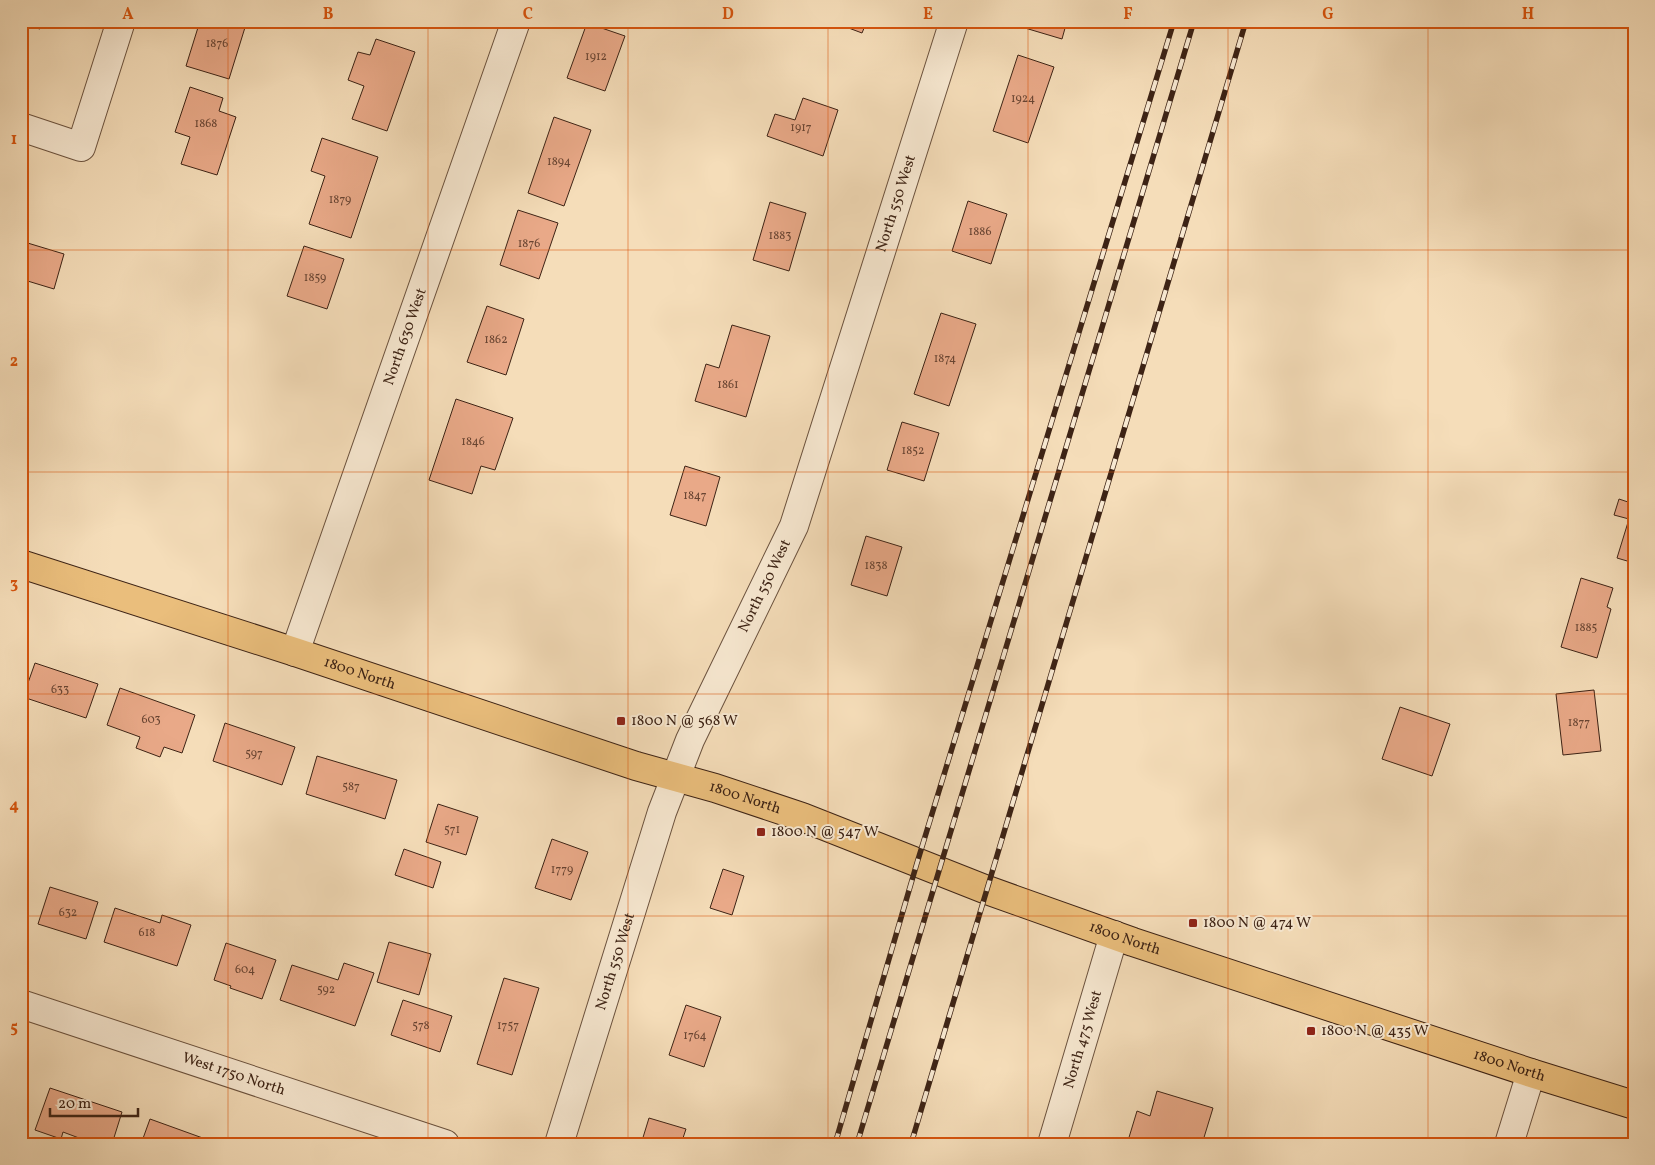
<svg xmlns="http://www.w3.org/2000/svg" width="1655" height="1165" font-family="Vollkorn,serif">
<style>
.building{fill:#e9a988;stroke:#3d2315}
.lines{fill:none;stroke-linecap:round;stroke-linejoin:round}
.minor-casing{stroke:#6b523e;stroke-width:30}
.major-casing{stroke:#3d2315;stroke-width:30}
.minor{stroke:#f8e9d2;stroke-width:28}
.major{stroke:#eabe7c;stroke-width:28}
.rail-casing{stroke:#3d2315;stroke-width:5.5}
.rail{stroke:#f8e9d2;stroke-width:4;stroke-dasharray:11;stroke-linecap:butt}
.grid{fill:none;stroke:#d7540d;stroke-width:1;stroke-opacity:0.55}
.poi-dot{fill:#8f2418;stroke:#f8e9d2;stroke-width:2}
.labels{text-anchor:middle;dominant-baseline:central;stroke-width:4;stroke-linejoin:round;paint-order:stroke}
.number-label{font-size:12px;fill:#684432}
.street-label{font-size:15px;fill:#3d2315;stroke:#f8e9d2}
.poi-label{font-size:15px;fill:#3d2315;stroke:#f8e9d2;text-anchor:start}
.neatline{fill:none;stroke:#d7540d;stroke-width:2}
.grid-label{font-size:16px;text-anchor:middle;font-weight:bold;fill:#d7540d}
</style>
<rect width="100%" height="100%" fill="#f5ddb9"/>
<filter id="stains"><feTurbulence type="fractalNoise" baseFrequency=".004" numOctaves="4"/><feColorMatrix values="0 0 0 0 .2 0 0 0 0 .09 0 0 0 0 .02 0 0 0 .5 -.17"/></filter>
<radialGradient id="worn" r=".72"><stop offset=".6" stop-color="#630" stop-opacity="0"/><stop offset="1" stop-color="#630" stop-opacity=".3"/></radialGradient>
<!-- building -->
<g class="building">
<polygon points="21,21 42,21 40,29 21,24"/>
<polygon points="200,21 247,21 229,79 186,66"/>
<polygon points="830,21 867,21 862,33"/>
<polygon points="1028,21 1067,21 1062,39 1025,28"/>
<polygon points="587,23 625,36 605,91 567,78"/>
<polygon points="376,39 415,52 387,131 352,119 364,86 348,80 358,52 370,55"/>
<polygon points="1018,55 1054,67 1028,143 993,131"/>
<polygon points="190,87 223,98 219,111 236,117 217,175 181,164 190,137 175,132"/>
<polygon points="803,98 838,110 823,156 767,136 775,114 795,120"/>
<polygon points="554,117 591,130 564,206 528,193"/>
<polygon points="322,138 378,157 351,238 309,224 325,176 311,171"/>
<polygon points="968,201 1007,214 991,264 952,251"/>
<polygon points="770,202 806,213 789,271 753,260"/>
<polygon points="518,210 558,223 539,279 500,265"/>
<polygon points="21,241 64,254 54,289 21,279"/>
<polygon points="304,246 344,259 327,309 287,296"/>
<polygon points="487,306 524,319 506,375 467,362"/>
<polygon points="941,313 976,324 949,406 914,394"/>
<polygon points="732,325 770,336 746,417 695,401 706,364 719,368"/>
<polygon points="456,399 513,418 495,470 481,466 472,494 429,480"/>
<polygon points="902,422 939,433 924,481 887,470"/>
<polygon points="685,466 720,477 706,526 670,515"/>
<polygon points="1619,499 1634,504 1634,563 1617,558 1629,519 1614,515"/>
<polygon points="866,536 902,547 887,596 851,585"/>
<polygon points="1581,578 1613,588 1607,607 1611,609 1597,658 1561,647"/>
<polygon points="35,663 98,684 86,718 23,697"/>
<polygon points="120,688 195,715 182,753 164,747 160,757 136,748 140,737 107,725"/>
<polygon points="1594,690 1601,751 1563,755 1556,694"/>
<polygon points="1400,707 1450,724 1432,776 1382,759"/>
<polygon points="225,723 295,747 282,785 213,761"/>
<polygon points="317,756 397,780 385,819 306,794"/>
<polygon points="438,804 478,817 466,855 426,842"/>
<polygon points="552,839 588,852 571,900 535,888"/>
<polygon points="404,849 441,862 433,888 395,875"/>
<polygon points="723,869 744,876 732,915 710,908"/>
<polygon points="50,887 98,902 86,939 38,924"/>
<polygon points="115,908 160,923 162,915 191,925 177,966 104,942"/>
<polygon points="389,942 431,954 419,995 377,982"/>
<polygon points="226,943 276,960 262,999 230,988 231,986 214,980"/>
<polygon points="344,963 374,973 355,1026 280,1000 292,965 338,980"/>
<polygon points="504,978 539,988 512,1075 477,1064"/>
<polygon points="403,1000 452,1016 440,1052 391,1035"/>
<polygon points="686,1005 721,1017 704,1067 669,1055"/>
<polygon points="50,1088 122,1112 112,1144 77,1144 79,1138 63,1132 61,1139 35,1130"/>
<polygon points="1157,1091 1213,1108 1202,1144 1127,1144 1137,1111 1150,1116"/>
<polygon points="649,1118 686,1129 681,1144 641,1144"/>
<polygon points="150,1119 211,1141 210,1144 141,1144"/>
</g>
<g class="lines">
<!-- minor casing -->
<g class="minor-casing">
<g id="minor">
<polyline points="21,127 81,147 121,21"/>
<path id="s1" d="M 295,652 L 516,21"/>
<path id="s2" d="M 21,1004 L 445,1144"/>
<path id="s3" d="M 559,1144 L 662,812 L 690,740 L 794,526 L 954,21"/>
<path id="s4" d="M 1052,1144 L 1114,935"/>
<polyline points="1509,1144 1531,1073"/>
</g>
</g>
<!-- major casing -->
<g class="major-casing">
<g id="major">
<path id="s5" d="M 21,564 L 295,652 L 636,766 L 715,788 L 802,817 L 987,890 L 1133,942 L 1531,1073 L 1634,1105"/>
</g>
</g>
<!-- minor -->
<use href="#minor" class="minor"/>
<!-- major -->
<use href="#major" class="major"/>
<!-- rail casing -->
<g class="rail-casing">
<g id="rail">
<polyline points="835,1144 917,863 1174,21"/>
<polyline points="857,1144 1194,21"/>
<polyline points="911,1144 1246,21"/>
</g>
</g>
<!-- rail -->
<use href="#rail" class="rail"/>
</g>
<!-- grid -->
<path class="grid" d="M 228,21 L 228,1144M 428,21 L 428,1144M 628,21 L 628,1144M 828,21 L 828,1144M 1028,21 L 1028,1144M 1228,21 L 1228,1144M 1428,21 L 1428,1144M 21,250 L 1634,250M 21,472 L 1634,472M 21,694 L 1634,694M 21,916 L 1634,916"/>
<!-- markers -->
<g class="poi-dot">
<rect x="616" y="716" width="10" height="10" rx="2.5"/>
<rect x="756" y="827" width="10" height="10" rx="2.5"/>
<rect x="1188" y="918" width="10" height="10" rx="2.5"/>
<rect x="1306" y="1026" width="10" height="10" rx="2.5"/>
</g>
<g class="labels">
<!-- number labels -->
<g class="number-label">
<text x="217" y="44">1876</text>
<text x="596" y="57">1912</text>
<text x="1023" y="99">1924</text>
<text x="206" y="124">1868</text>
<text x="801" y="128">1917</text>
<text x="559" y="162">1894</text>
<text x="340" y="200">1879</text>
<text x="980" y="232">1886</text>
<text x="780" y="236">1883</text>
<text x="529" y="244">1876</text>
<text x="315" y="278">1859</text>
<text x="496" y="340">1862</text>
<text x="945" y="359">1874</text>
<text x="728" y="385">1861</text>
<text x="473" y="442">1846</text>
<text x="913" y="451">1852</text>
<text x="695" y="496">1847</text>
<text x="876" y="566">1838</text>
<text x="1586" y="628">1885</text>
<text x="60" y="690">633</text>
<text x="151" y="720">603</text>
<text x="1579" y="723">1877</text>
<text x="254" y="754">597</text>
<text x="351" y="787">587</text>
<text x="452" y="830">571</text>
<text x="562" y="870">1779</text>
<text x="68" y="913">632</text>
<text x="147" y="933">618</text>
<text x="245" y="970">604</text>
<text x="326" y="990">592</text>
<text x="421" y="1026">578</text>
<text x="508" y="1026">1757</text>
<text x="695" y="1036">1764</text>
</g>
<!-- street labels -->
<g class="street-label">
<text stroke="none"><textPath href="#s3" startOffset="1001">North 550 West</textPath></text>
<text stroke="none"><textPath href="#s1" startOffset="334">North 630 West</textPath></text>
<text stroke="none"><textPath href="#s3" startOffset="596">North 550 West</textPath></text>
<text stroke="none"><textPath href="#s5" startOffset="356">1800 North</textPath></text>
<text stroke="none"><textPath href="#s5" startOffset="761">1800 North</textPath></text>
<text stroke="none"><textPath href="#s5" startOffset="1166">1800 North</textPath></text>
<text stroke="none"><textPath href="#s3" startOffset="191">North 550 West</textPath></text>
<text stroke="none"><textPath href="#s4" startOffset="109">North 475 West</textPath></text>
<text stroke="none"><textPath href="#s5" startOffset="1571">1800 North</textPath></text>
<text stroke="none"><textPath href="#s2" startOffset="224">West 1750 North</textPath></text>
</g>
<!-- poi labels -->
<g class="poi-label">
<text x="631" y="721">1800 N @ 568 W</text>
<text x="771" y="832">1800 N @ 547 W</text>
<text x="1203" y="923">1800 N @ 474 W</text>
<text x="1321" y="1031">1800 N @ 435 W</text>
</g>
</g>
<!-- margin -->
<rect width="1655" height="1165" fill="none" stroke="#f5ddb9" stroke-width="55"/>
<!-- scale -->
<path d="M50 1108v8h88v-8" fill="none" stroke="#3d2315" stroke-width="2.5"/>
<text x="58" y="1108" font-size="15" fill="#3d2315" stroke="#f8e9d2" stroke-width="4" paint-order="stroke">20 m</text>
<rect x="28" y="28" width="1600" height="1110" class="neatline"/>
<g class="grid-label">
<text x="128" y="19">A</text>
<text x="328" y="19">B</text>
<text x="528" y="19">C</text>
<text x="728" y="19">D</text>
<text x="928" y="19">E</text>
<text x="1128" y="19">F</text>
<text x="1328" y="19">G</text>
<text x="1528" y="19">H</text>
<text x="14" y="144">1</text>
<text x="14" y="366">2</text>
<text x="14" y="588">3</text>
<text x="14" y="810">4</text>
<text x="14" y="1032">5</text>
</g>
<rect width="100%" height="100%" filter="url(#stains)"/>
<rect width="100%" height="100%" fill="url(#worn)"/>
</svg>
